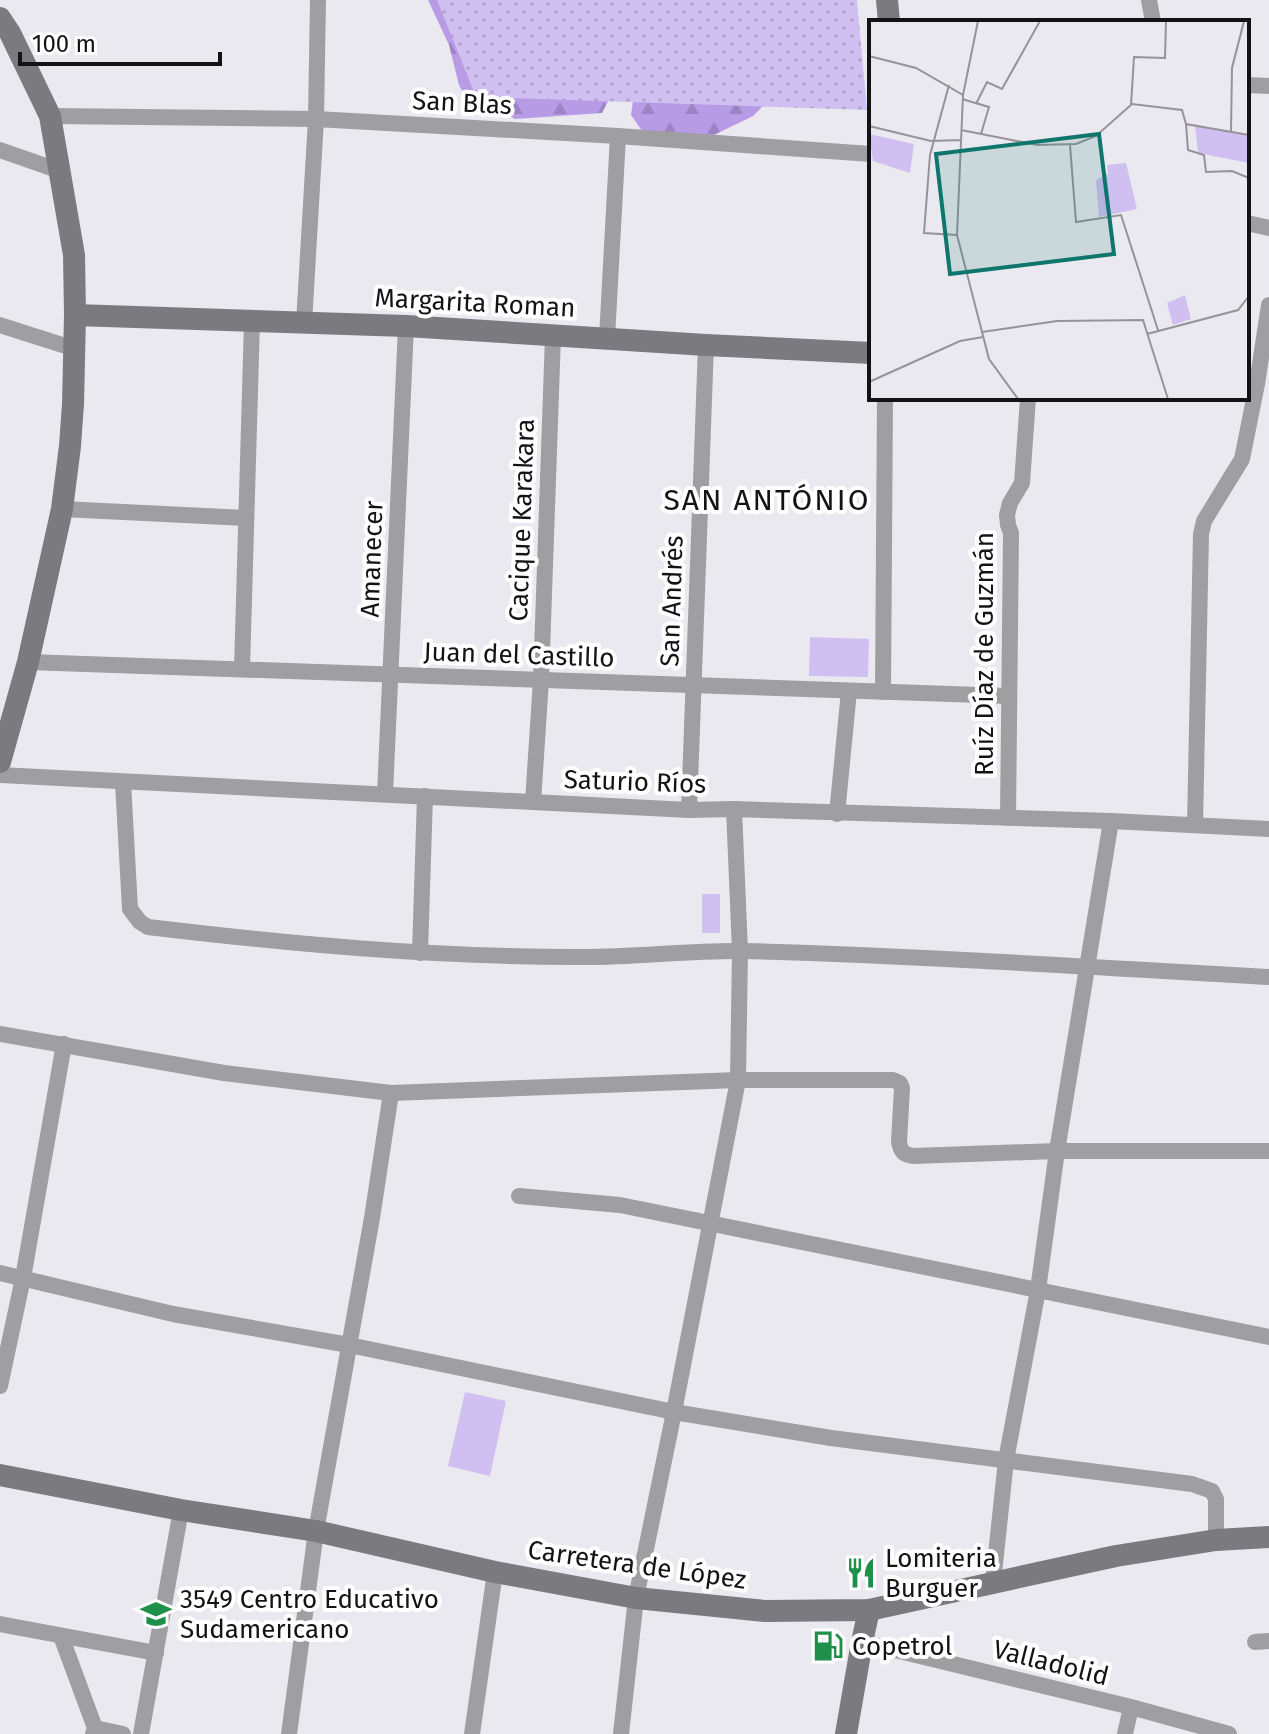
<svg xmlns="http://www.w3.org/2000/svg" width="1269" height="1734" font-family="'Fira Sans',sans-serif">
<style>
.forest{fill:url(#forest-firs)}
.park{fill:url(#park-dots)}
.pitch{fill:#d0bff1}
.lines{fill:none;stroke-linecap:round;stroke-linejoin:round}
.street{stroke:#9f9ea1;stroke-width:16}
.secondary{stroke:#7b7a7e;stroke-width:22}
.labels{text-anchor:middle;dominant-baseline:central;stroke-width:8;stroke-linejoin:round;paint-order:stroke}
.street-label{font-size:26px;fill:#131215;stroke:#fff}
.poi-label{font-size:26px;fill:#131215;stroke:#fff;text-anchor:start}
.quarter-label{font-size:30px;letter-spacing:2px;fill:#131215;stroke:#fff}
.inset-road{fill:none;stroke:#959398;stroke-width:2}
.view{fill:#0f766e;fill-opacity:0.15;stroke:#0f766e;stroke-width:4}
.inset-edge{fill:none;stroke:#131215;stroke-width:4}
</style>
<defs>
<pattern id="forest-firs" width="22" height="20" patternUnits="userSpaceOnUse" patternTransform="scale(2)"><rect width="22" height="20" fill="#b79be5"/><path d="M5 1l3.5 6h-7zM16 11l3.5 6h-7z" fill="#9c84c4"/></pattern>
<pattern id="park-dots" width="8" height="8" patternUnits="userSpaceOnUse" patternTransform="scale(2)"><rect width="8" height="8" fill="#d0bff1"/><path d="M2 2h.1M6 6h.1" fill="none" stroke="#b2a3ce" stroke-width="1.8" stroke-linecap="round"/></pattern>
</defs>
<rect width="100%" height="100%" fill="#ebe9f0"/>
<!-- forest -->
<g class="forest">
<polygon points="428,0 485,0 624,70 602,113 515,119 476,98 466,98 459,85 449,45"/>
<polygon points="634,94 769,100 753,116 712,136 645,135 631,115"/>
</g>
<!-- park -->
<polygon class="park" points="437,0 857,0 867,110 476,97"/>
<!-- pitch -->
<g class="pitch">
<polygon points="810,637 869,639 868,677 809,676"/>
<rect x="702" y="894" width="18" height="39"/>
<polygon points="465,1392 506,1401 490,1476 448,1466"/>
</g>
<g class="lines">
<!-- street -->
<g class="street">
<polyline points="1149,0 1153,22"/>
<polyline points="1247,85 1269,86"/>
<polyline points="50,116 316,119 618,136 871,154"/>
<polyline points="0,150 60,171"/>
<polyline points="1247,223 1269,228"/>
<polyline points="304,323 316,119 318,0"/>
<polyline points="0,325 75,349"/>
<polyline points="607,338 618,136"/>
<polyline points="62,509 246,518"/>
<polyline points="28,662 1009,696"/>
<polyline points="242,669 252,321"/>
<polyline points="883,692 885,398"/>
<polyline points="0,775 689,810 734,809 1111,821 1269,829"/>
<path d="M 123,782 L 130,909 L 140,922 L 148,927 C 290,944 432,957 576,957 C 632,958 688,950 744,951 C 919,956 1094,967 1269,977"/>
<polyline points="385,794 406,326"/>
<polyline points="533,802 541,680 553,336"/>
<polyline points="689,810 706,345"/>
<polyline points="837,814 849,691"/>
<polyline points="1008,818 1011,533 1008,525 1007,515 1010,503 1022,483 1028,398"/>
<polyline points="1195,825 1201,534 1204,521 1242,459 1257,384 1269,305"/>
<polyline points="420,953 425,796"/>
<path d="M 0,1034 L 224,1073 L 391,1093 L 738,1080 L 893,1080 L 900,1083 L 902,1088 L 899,1142 C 901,1152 903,1154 913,1156 L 1057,1151 L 1269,1151"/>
<polyline points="519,1196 620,1205 1269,1337"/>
<polyline points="0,1273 173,1314 349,1345 674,1412 831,1438 1192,1484 1212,1491 1216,1499 1216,1540"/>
<polyline points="0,1386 23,1278 64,1044"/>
<polyline points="993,1583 1006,1460 1038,1290 1057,1151 1111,821"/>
<polyline points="0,1624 156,1653"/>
<polyline points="61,1636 95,1728 93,1734"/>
<polyline points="862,1642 1131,1707 1229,1734"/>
<polyline points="1255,1642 1269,1641"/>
<polyline points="95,1728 123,1734"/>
<polyline points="141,1734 181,1510"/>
<polyline points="289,1734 316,1531 372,1218 391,1093"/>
<polyline points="472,1734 495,1572"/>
<polyline points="621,1734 636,1598 674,1412 738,1080 740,951 734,809"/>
<polyline points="1125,1734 1131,1707"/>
</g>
<!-- secondary -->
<g class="secondary">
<polyline points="887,0 889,22"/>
<polyline points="0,18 10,33 50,116 74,255 75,315 73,404 70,446 62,509 28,662 0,762"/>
<polyline points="75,315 406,326 706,345 871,353"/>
<polyline points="0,1475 181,1510 316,1531 495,1572 636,1598 765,1611 869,1610 1116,1556 1216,1540 1269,1537"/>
<polyline points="846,1734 862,1642 869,1610"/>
</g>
</g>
<!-- icons -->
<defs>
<g id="restaurant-bare" transform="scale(2.4)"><path d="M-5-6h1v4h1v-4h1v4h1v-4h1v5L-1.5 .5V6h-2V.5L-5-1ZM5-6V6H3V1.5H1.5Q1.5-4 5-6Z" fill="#1f9049" stroke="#fff" stroke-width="2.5" paint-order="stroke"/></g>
<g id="school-bare" transform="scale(2.4)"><path d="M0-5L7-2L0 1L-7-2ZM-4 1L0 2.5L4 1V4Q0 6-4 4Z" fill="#1f9049" stroke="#fff" stroke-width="2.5" paint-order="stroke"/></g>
<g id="fuel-bare" transform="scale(2.4)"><path d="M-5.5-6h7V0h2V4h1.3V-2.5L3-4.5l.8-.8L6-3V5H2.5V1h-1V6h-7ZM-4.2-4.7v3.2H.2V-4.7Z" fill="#1f9049" stroke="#fff" stroke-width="2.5" paint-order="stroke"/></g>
</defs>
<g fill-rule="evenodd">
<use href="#restaurant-bare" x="861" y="1573"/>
<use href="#school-bare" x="156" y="1614"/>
<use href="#fuel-bare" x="828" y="1646"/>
</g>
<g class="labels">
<!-- street labels -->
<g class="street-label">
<text transform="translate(462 103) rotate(3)">San Blas</text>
<text transform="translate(475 303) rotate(3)">Margarita Roman</text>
<text transform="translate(522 520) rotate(-88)">Cacique Karakara</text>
<text transform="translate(372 559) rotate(-88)">Amanecer</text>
<text transform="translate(672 601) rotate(-88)">San Andrés</text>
<text transform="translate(984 654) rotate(-90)">Ruíz Díaz de Guzmán</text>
<text transform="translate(519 655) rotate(2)">Juan del Castillo</text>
<text transform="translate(635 782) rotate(2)">Saturio Ríos</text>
<text transform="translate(637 1565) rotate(8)">Carretera de López</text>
<text transform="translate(1051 1663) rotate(14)">Valladolid</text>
</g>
<!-- poi labels -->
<g class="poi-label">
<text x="885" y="1558">Lomiteria<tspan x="885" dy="30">Burguer</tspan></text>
<text x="180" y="1599">3549 Centro Educativo<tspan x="180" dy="30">Sudamericano</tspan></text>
<text x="852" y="1646">Copetrol</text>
</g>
<!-- quarter labels -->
<g class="quarter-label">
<text x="767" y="500">SAN ANTÓNIO</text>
</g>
</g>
<!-- overview -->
<g transform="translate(869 20)">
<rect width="380" height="380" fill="#ebe9f0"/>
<path d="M 326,106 L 380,116 L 380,143 L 329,133 ZM 257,143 L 268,189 L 230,197 L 227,160 L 239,154 L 238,145 ZM 316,275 L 322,299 L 304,305 L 298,283 Z" fill="#d0bff1"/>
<path d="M 0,114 L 45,124 L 41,153 L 4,141 Z" fill="#d0bff1"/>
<path class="inset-road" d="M 0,36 L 47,48 L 94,75 L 88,215 L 120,339 L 149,379M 80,65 L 61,135 L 55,213 L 88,215M 94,75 L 109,1M 93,79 L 120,87 L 112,114M 107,84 L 118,62 L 133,69 L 171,1M 262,85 L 265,37 L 296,38 L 297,1M 317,104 L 319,130 L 335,135 L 337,152 L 363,151 L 380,158M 0,106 L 62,121 L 92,120M 92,110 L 168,125 L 207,124 L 227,116 L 263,84 L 313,90 L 317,104 L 380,115M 362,111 L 363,48 L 375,1M 201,125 L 207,202 L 252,195 L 289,310M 113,312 L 188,301 L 274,300 L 299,379M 278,314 L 369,290 L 380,276M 0,362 L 91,321 L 114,317"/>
<path class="view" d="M 230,114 L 245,234 L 81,254 L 67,134 Z"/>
<rect width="380" height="380" class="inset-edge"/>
</g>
<!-- scale -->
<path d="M20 52v12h200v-12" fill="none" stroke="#131215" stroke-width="4"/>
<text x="32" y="52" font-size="24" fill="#131215" stroke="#ffffff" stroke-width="6" paint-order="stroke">100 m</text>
</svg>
